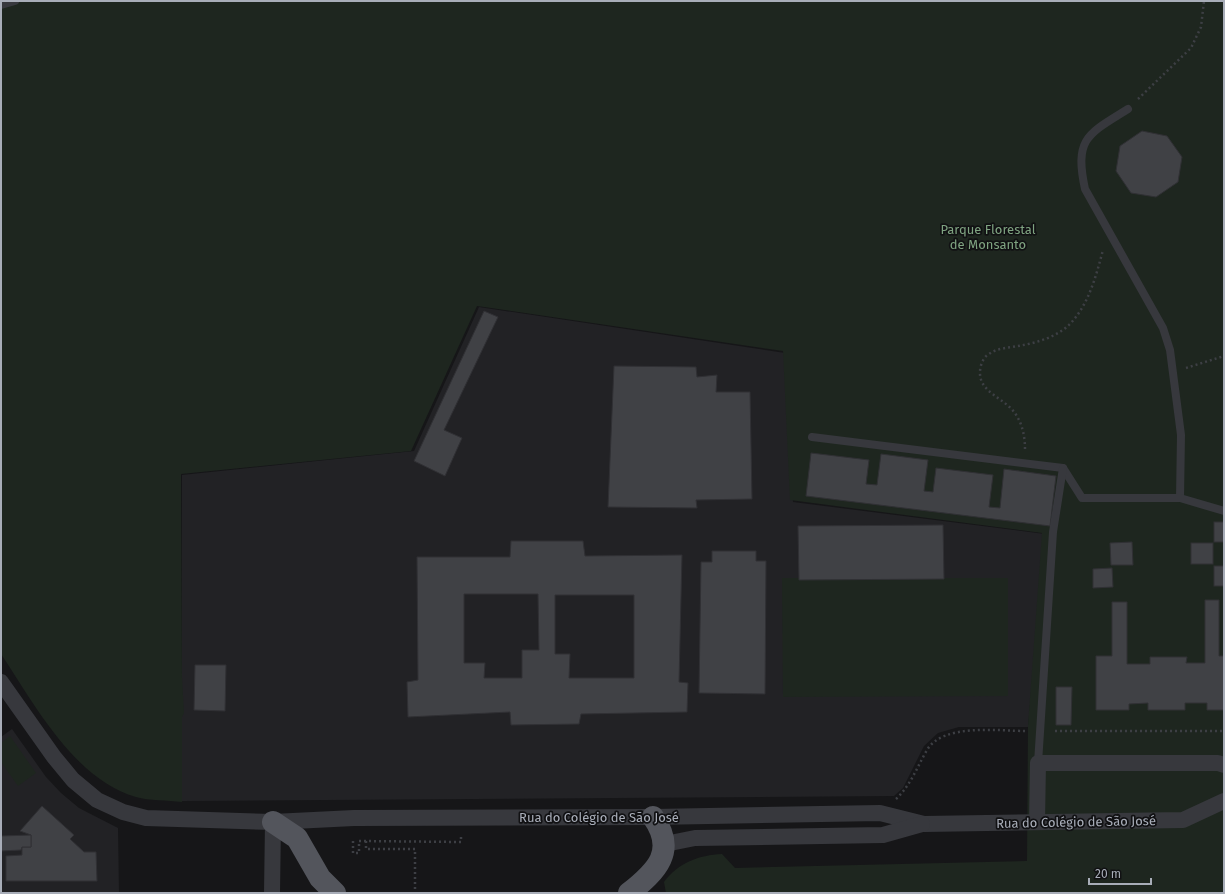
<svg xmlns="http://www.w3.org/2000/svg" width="1225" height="894" font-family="'Fira Sans',sans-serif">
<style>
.built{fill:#222225}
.green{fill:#1e261f}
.building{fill:#404145;stroke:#303034;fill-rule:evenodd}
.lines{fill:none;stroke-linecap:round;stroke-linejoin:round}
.path{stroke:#3d3f44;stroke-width:2.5;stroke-dasharray:2 3;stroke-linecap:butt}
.service{stroke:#37383d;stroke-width:8}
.minor{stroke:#37383d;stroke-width:16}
.primary{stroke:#53555c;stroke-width:22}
.labels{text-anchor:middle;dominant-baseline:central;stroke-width:3.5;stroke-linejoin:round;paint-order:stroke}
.park-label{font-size:13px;fill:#7fa381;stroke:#111113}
.street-label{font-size:13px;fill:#a8adb8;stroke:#111113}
</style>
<rect width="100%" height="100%" fill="#161618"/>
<!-- built -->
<g class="built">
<polygon points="479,307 785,353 793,502 1045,534 1028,727 959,727 938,733 924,746 903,788 894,796 182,801 182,475 414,451"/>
<polygon points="12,729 46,777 61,793 79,808 118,828 119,893 1,893 1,737"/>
</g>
<!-- green -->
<g class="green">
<path d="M 1,1 L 1224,1 L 1224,893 L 666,893 L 664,882 C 678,863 699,855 722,854 L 735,868 L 1027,861 L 1028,725 L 1042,533 L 790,500 L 783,351 L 477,306 L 411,451 L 181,474 L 182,678 L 184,713 L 182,717 L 182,802 C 167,800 150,801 136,797 C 74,779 35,705 1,654 Z"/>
<polygon points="782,578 1008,578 1008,696 783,697"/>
<polygon points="10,736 36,773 18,786 1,762 1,743"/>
</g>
<!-- building -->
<g class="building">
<polygon points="1142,131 1167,136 1182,157 1178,182 1156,197 1131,193 1116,171 1120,146"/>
<polygon points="484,311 498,317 444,430 462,438 445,476 414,461"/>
<polygon points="614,366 696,367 697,377 717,375 716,392 750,392 752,499 696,500 697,508 608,507"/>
<polygon points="811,453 869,460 866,484 877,485 881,454 928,460 924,491 933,492 936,468 993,475 989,507 1000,508 1004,469 1056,476 1050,526 806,496"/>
<rect x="1214" y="522" width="10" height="20"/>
<polygon points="943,525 944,579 799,580 798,526"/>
<path d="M 511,541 L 583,541 L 585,556 L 682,555 L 679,682 L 688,683 L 687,712 L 581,714 L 579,724 L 511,725 L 510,712 L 408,717 L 407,682 L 418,680 L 417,557 L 510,557 ZM 464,594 L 538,594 L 539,650 L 522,650 L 522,678 L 484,678 L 485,663 L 464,663 ZM 555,595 L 634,595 L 634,678 L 569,678 L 570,654 L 555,654 Z"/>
<polygon points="1132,542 1133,565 1111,565 1110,543"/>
<rect x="1191" y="543" width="22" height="21"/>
<polygon points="712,551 756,551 756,561 766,561 765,694 699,693 701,562 712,562"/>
<rect x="1214" y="566" width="10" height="20"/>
<polygon points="1112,568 1113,587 1093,588 1093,569"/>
<polygon points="1205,600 1219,600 1219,656 1224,656 1224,710 1207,710 1207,703 1185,703 1185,710 1148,710 1148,703 1129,704 1129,710 1096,710 1096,656 1112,656 1112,602 1127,602 1127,664 1150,664 1150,657 1187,657 1186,663 1205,663"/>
<polygon points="195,665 226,665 225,711 194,710"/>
<polygon points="1056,687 1072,687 1071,725 1056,725"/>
<polygon points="42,806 74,835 70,839 84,852 96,852 97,881 6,881 6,856 22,855 22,847 31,847 31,835 20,831"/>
<polygon points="31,835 31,847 22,847 21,850 1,851 1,836"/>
</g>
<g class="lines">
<!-- path -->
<g class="path">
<polyline points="1138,99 1191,48 1201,27 1204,1"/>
<polyline points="1186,368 1224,356"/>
<path d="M 1025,449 C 1025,436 1022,422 1014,412 C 1004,398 979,392 980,372 C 980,366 983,357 989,354 C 997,348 1008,348 1018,346 C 1036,343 1057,337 1070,324 C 1089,304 1096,276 1103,250"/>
<polyline points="1055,731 1224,731"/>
<path d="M 896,799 C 911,785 917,767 927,750 C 943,723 999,731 1026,731"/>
<polyline points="353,841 353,853 359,853 359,841 461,842 461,836"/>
<polyline points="366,841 366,849 415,849 415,893"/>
</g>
<!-- service -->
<g class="service">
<polyline points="1,5 15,1"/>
<path d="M 1128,109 C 1088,134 1074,138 1085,189 L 1163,328 L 1170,350 L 1181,435 L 1180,498"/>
<polyline points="812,437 1063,468 1082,498 1180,498 1224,511"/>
<polyline points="1038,763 1053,532 1063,468"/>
</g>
<!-- minor -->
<g class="minor">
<polyline points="1,682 54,757 73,780 97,800 123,812 146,818 273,822 354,818 653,817 880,813 924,824 1183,820 1224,801"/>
<polyline points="1037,822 1038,763 1218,763 1224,765"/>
<polyline points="665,844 695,838 883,835 922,824"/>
<polyline points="272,893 273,822"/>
</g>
<!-- primary -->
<g class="primary">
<polyline points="273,822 297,838 320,878 335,893"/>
<path d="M 629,893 C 657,871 677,851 653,817"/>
</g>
</g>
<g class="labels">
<!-- park labels -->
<g class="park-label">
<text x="988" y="229">Parque Florestal<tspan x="988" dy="15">de Monsanto</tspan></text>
</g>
<!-- street labels -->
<g class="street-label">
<text x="599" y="817">Rua do Colégio de São José</text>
<text transform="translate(1076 822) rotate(-1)">Rua do Colégio de São José</text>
</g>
</g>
<!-- border -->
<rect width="1225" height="894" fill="none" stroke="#a8adb8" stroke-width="4"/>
<!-- scale -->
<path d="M1089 878v6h62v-6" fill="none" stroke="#a8adb8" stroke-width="2"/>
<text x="1095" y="878" font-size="12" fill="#a8adb8" stroke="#111113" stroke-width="3" paint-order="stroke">20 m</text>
</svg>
